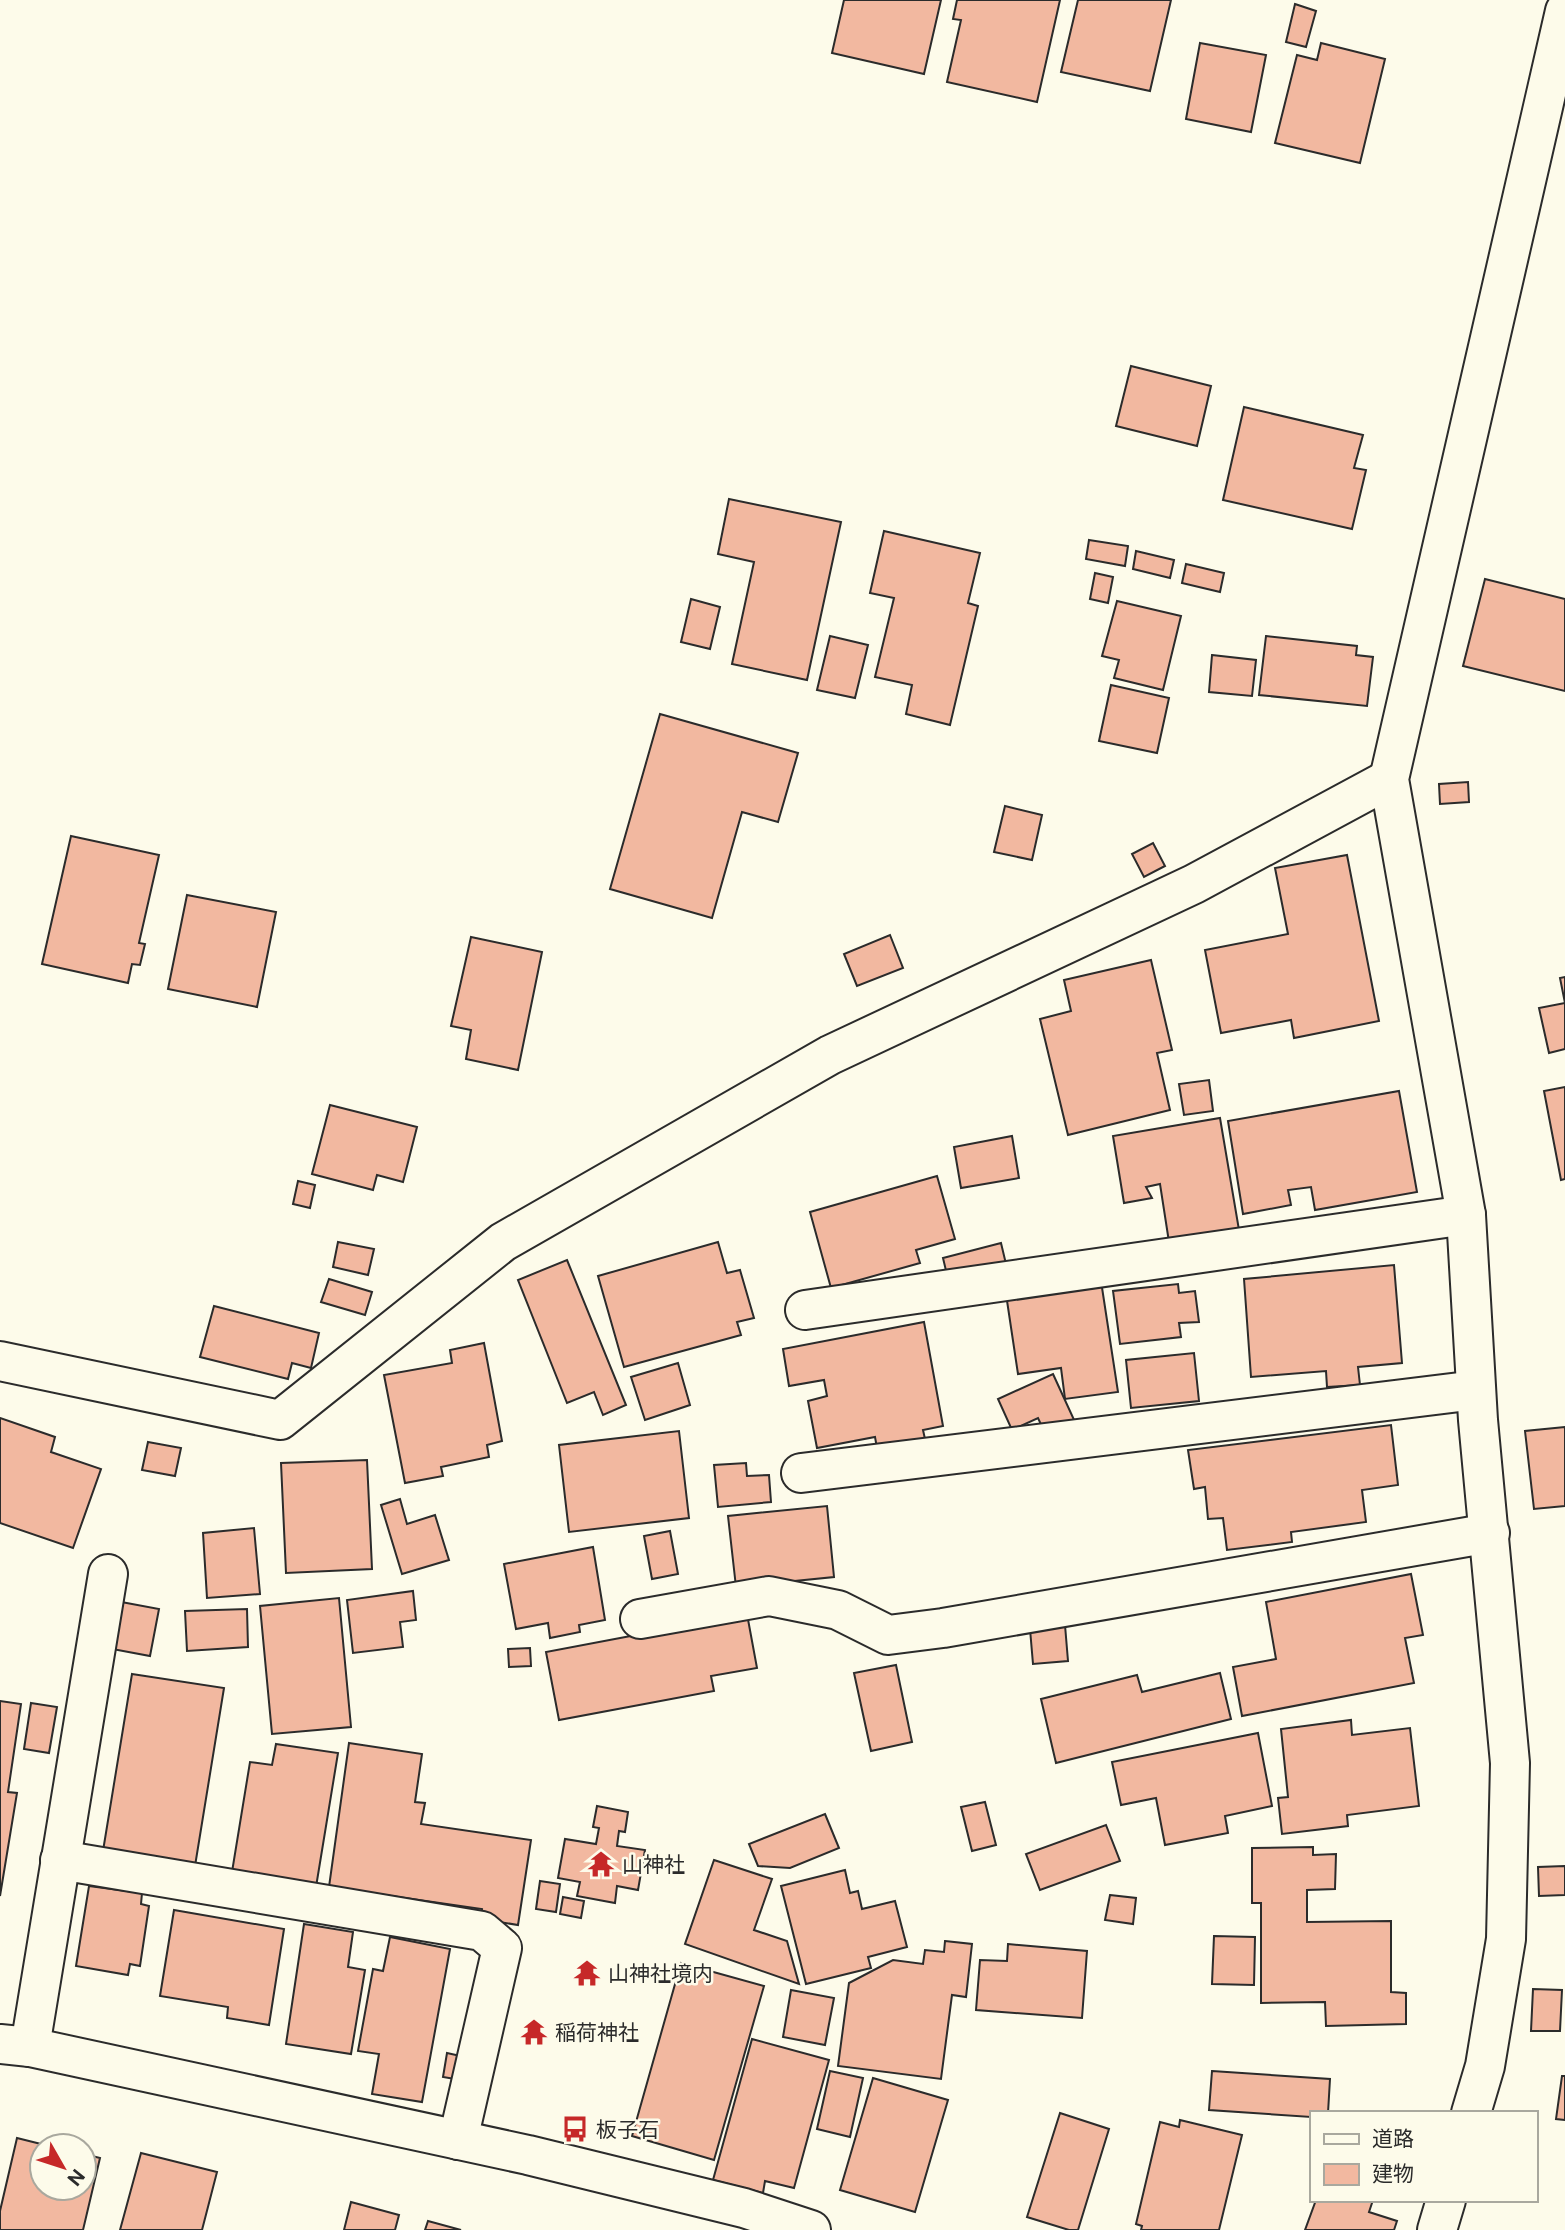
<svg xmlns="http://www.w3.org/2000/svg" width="1565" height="2230" font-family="'Public Sans','Noto Sans JP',sans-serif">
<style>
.building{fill:#f2b8a0;stroke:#2b2b2b;stroke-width:2}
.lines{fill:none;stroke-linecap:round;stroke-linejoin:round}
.minor-casing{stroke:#2b2b2b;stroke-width:42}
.tertiary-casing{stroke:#2b2b2b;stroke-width:42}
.minor{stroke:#fdfbea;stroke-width:38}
.tertiary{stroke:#fdfbea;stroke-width:38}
.labels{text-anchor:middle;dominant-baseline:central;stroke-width:5;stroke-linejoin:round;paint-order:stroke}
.poi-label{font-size:21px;fill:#2b2b2b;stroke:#fdfbea;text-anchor:start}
</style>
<rect width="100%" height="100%" fill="#fdfbea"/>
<!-- building -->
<g class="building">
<polygon points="844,0 941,0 924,74 832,53"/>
<polygon points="957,0 1060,0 1037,102 947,82 961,20 953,19"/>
<polygon points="1078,0 1171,0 1150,91 1061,72"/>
<polygon points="1295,4 1316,11 1306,47 1286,42"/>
<polygon points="1200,43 1266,55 1251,132 1186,119"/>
<polygon points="1321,43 1385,59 1360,163 1275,143 1297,55 1317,60"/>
<polygon points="1131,366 1211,386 1197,446 1116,426"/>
<polygon points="1244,407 1363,435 1354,468 1366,470 1352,529 1223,500"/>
<polygon points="729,499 841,522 807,680 732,664 754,562 718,554"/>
<polygon points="884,531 980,553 968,603 978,606 950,725 906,714 912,685 875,677 894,598 870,593"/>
<polygon points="1089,540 1128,546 1125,566 1086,559"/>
<polygon points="1136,551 1174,560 1170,578 1133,569"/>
<polygon points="1186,564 1224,573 1220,592 1182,583"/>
<polygon points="1095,573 1113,577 1108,603 1090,599"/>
<polygon points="1485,579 1565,599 1565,691 1463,666"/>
<polygon points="691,599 720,607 710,649 681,642"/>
<polygon points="1117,601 1181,616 1163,690 1114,678 1119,660 1102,656"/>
<polygon points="830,636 868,645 855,698 817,690"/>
<polygon points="1266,636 1357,646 1356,655 1373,657 1367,706 1259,695"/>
<polygon points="1212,655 1256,660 1252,696 1209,692"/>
<polygon points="1111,685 1169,698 1157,753 1099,741"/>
<polygon points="660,714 798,753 778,822 742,812 712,918 610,889"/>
<polygon points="1468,782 1469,802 1440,804 1439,784"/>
<polygon points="1005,806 1042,815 1032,860 994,852"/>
<polygon points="71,836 159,855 139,943 145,944 140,965 132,964 128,983 42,964"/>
<polygon points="1153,843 1165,866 1144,877 1132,854"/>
<polygon points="1347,855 1379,1021 1294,1038 1291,1020 1221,1033 1205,950 1288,934 1275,868"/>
<polygon points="187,895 276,912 257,1007 168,989"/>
<polygon points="890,935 903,968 857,986 844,954"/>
<polygon points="471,937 542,952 518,1070 466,1059 471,1030 451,1026"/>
<polygon points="1151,960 1172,1050 1157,1053 1170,1110 1068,1135 1040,1019 1071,1011 1064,980"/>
<polygon points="1565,977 1565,1049 1549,1053 1539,1008 1565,1003 1560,978"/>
<polygon points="1209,1080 1213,1111 1184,1115 1179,1084"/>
<polygon points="1565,1087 1565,1179 1561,1180 1544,1091"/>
<polygon points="1399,1091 1417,1192 1315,1210 1311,1187 1288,1190 1291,1205 1243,1214 1228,1121"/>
<polygon points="330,1105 417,1127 403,1182 377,1175 373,1190 312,1174"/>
<polygon points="1220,1118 1239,1230 1169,1242 1160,1184 1146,1187 1152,1198 1124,1203 1113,1136"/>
<polygon points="1012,1136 1019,1178 961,1188 954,1147"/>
<polygon points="937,1176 955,1239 916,1250 920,1263 831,1288 810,1212"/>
<polygon points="298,1181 315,1185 310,1208 293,1204"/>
<polygon points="338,1242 374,1249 368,1275 333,1267"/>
<polygon points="718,1242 727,1273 740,1270 754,1318 737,1322 741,1335 624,1367 598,1276"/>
<polygon points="1001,1243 1006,1264 948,1279 943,1258"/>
<polygon points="567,1260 626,1405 603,1415 594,1392 567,1403 518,1280"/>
<polygon points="1394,1265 1402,1363 1358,1367 1360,1385 1327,1387 1326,1371 1251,1377 1244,1279"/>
<polygon points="329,1279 372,1292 365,1315 321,1302"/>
<polygon points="1101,1281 1118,1392 1065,1399 1061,1368 1018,1374 1006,1294"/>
<polygon points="1178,1284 1179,1293 1195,1291 1199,1322 1179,1323 1181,1337 1120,1344 1113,1291"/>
<polygon points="214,1306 319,1333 311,1368 292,1363 288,1379 200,1357"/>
<polygon points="924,1322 943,1426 923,1430 925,1439 877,1448 875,1437 817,1448 808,1401 827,1396 824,1380 789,1386 783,1349"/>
<polygon points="484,1343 502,1441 487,1445 489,1457 441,1467 443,1476 405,1483 384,1375 452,1363 450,1350"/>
<polygon points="1194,1353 1199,1401 1131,1408 1126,1360"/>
<polygon points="678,1363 690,1405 645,1420 631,1377"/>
<polygon points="1053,1374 1075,1422 1046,1435 1038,1418 1012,1430 998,1399"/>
<polygon points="0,1418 55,1437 51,1452 101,1469 73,1548 0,1523"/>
<polygon points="1391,1425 1398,1485 1362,1490 1366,1522 1291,1532 1292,1542 1227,1550 1223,1518 1208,1519 1205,1487 1194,1489 1188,1450"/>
<polygon points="1565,1427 1565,1506 1534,1509 1525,1431"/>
<polygon points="679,1431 689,1518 569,1532 559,1445"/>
<polygon points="148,1442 181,1448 175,1476 142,1470"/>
<polygon points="367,1460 372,1569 286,1573 281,1463"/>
<polygon points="746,1463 747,1476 769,1475 771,1502 718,1507 714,1465"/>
<polygon points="400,1499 407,1524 435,1515 449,1560 402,1574 381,1505"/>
<polygon points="827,1506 834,1577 736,1587 728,1516"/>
<polygon points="254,1528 260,1594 207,1598 203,1533"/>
<polygon points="670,1531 678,1574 652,1579 644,1536"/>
<polygon points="593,1547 605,1620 579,1625 580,1632 550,1638 548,1623 516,1629 504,1564"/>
<polygon points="1411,1574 1423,1635 1405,1638 1414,1683 1242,1716 1233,1667 1276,1659 1266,1602"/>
<polygon points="413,1591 416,1620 400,1622 403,1647 353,1653 347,1600"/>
<polygon points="339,1598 351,1727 272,1734 260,1606"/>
<polygon points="116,1601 159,1609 150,1656 107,1648"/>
<polygon points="247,1609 248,1647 187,1651 185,1611"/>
<polygon points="747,1614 757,1668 711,1676 714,1691 559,1720 546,1652"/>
<polygon points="1065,1625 1068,1661 1033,1664 1030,1629"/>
<polygon points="530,1648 531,1666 509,1667 508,1649"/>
<polygon points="896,1665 912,1742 871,1751 854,1673"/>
<polygon points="1220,1673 1231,1719 1056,1763 1041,1699 1137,1675 1142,1692"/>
<polygon points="132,1674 224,1688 195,1866 103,1851"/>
<polygon points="0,1701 21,1704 8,1792 17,1793 0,1896"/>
<polygon points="31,1703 57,1707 49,1753 24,1749"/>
<polygon points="1351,1720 1352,1735 1410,1728 1419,1806 1347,1815 1348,1826 1282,1834 1278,1798 1288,1797 1281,1729"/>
<polygon points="1258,1733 1272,1806 1225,1816 1228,1833 1165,1845 1156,1798 1121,1805 1112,1762"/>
<polygon points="349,1743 422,1754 415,1802 425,1803 421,1824 531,1840 518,1925 481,1919 482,1909 329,1887"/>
<polygon points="276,1744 338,1753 316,1887 232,1872 250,1762 272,1765"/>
<polygon points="985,1802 996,1845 972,1851 961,1807"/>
<polygon points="597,1806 628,1812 625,1832 619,1831 617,1846 645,1850 638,1890 617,1886 615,1903 577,1896 580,1882 558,1878 565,1839 596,1844 599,1828 593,1827"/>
<polygon points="825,1814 839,1848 790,1868 758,1866 749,1844"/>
<polygon points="1106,1825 1120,1861 1040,1890 1026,1854"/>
<polygon points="1313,1847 1313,1855 1336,1854 1335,1889 1307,1890 1307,1922 1391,1921 1391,1992 1406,1993 1406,2024 1326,2026 1325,2002 1261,2003 1261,1903 1252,1903 1252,1848"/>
<polygon points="714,1860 772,1879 754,1930 787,1941 799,1984 685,1944"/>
<polygon points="1565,1866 1565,1895 1539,1896 1538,1867"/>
<polygon points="845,1870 850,1893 858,1891 862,1909 895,1901 907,1947 868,1957 871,1968 806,1984 781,1886"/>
<polygon points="540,1881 560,1884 556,1912 536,1909"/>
<polygon points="89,1886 142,1893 141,1904 149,1906 140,1966 130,1964 128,1975 76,1966"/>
<polygon points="1110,1895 1136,1898 1133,1924 1105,1920"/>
<polygon points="563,1897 584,1901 581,1918 560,1914"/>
<polygon points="174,1910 284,1929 269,2025 227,2018 228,2007 160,1996"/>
<polygon points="304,1924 353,1932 348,1967 365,1970 351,2054 286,2044"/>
<polygon points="1214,1936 1255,1937 1254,1985 1212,1984"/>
<polygon points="390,1937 450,1949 422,2102 372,2094 379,2054 358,2051 373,1969 383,1971"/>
<polygon points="945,1941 972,1944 966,1997 952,1995 941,2079 838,2066 849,1983 893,1960 923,1964 925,1950 944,1952"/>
<polygon points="1008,1944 1087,1951 1082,2018 976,2010 980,1960 1007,1961"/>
<polygon points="681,1963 764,1986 714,2160 632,2136"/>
<polygon points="1533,1989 1562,1990 1560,2031 1531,2031"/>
<polygon points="791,1990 834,1998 825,2045 783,2037"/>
<polygon points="530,2024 542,2027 539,2040 527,2037"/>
<polygon points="752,2039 829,2060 794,2188 765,2181 763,2193 713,2180"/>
<polygon points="447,2053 465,2057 461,2080 443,2077"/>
<polygon points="830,2071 863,2078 850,2137 817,2129"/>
<polygon points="1212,2071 1330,2079 1328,2113 1311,2113 1311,2117 1209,2110"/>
<polygon points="1562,2076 1565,2076 1565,2120 1556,2119"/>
<polygon points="873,2078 948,2100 915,2212 840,2190"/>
<polygon points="1060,2113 1109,2129 1078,2230 1069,2230 1027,2217"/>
<polygon points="1180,2120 1242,2135 1219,2230 1141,2230 1142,2226 1136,2224 1160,2122 1179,2127"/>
<polygon points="17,2138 49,2146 42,2146 42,2188 84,2188 84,2154 100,2158 83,2230 0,2230 0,2211"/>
<polygon points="141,2153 217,2172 202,2230 120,2230"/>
<polygon points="1316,2200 1373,2200 1369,2212 1397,2221 1394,2230 1305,2230"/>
<polygon points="351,2202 399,2215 395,2230 344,2230"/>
<polygon points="428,2221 461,2230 425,2230"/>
</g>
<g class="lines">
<!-- minor casing -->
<g class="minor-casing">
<g id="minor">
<polyline points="805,1310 1466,1215"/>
<polyline points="0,1361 280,1420 503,1242 830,1055 1194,884 1389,779"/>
<polyline points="801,1473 1476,1390"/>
<polyline points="640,1619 769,1596 838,1610 888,1635 943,1628 1490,1533"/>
<polyline points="60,1860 482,1931 502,1948 458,2140"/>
<polyline points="30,2047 108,1574"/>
<polyline points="1471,2113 1485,2066 1506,1939 1510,1763 1478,1420 1466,1215 1389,779 1565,11"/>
<polyline points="1437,2230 1446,2200"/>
</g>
</g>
<!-- tertiary casing -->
<g class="tertiary-casing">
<polyline id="tertiary" points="0,2044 30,2047 528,2155 744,2208 811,2230"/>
</g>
<!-- minor -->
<use href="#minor" class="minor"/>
<!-- tertiary -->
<use href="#tertiary" class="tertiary"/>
</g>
<!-- icons -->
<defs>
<g id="temple-bare" transform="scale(2.1)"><path d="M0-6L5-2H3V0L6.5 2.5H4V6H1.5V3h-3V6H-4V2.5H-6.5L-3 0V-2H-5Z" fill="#c62828" stroke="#fdfbea" stroke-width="2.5" paint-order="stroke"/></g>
<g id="bus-bare" transform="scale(2.1)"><path d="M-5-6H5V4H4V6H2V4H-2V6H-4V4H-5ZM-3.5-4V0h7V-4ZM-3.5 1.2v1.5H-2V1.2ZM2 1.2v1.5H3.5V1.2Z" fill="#c62828" stroke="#fdfbea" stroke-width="2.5" paint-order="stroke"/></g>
</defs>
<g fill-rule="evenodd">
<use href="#temple-bare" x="601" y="1864"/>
<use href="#temple-bare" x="587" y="1973"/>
<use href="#temple-bare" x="534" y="2032"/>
<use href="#bus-bare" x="575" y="2129"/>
</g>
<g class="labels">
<!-- poi labels -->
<g class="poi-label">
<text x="622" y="1864">山神社</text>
<text x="608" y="1973">山神社境内</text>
<text x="555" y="2032">稲荷神社</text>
<text x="596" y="2129">板子石</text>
</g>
</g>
<!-- legend -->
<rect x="1310" y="2111" width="228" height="91" fill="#fdfbea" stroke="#a9a89e" stroke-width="2"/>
<rect x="1324" y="2134" width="35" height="10" fill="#fdfbea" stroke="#a9a89e" stroke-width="2"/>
<text x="1372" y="2146" font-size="21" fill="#2b2b2b">道路</text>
<rect x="1324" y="2164" width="35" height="21" fill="#f2b8a0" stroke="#a9a89e" stroke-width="2"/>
<text x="1372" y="2181" font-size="21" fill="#2b2b2b">建物</text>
<!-- north arrow -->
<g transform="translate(63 2167) rotate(129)"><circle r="33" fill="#fdfbea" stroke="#a9a89e" stroke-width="2"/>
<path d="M0-5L12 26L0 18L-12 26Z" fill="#c62828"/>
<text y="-10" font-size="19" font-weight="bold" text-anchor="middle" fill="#2b2b2b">N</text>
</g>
</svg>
